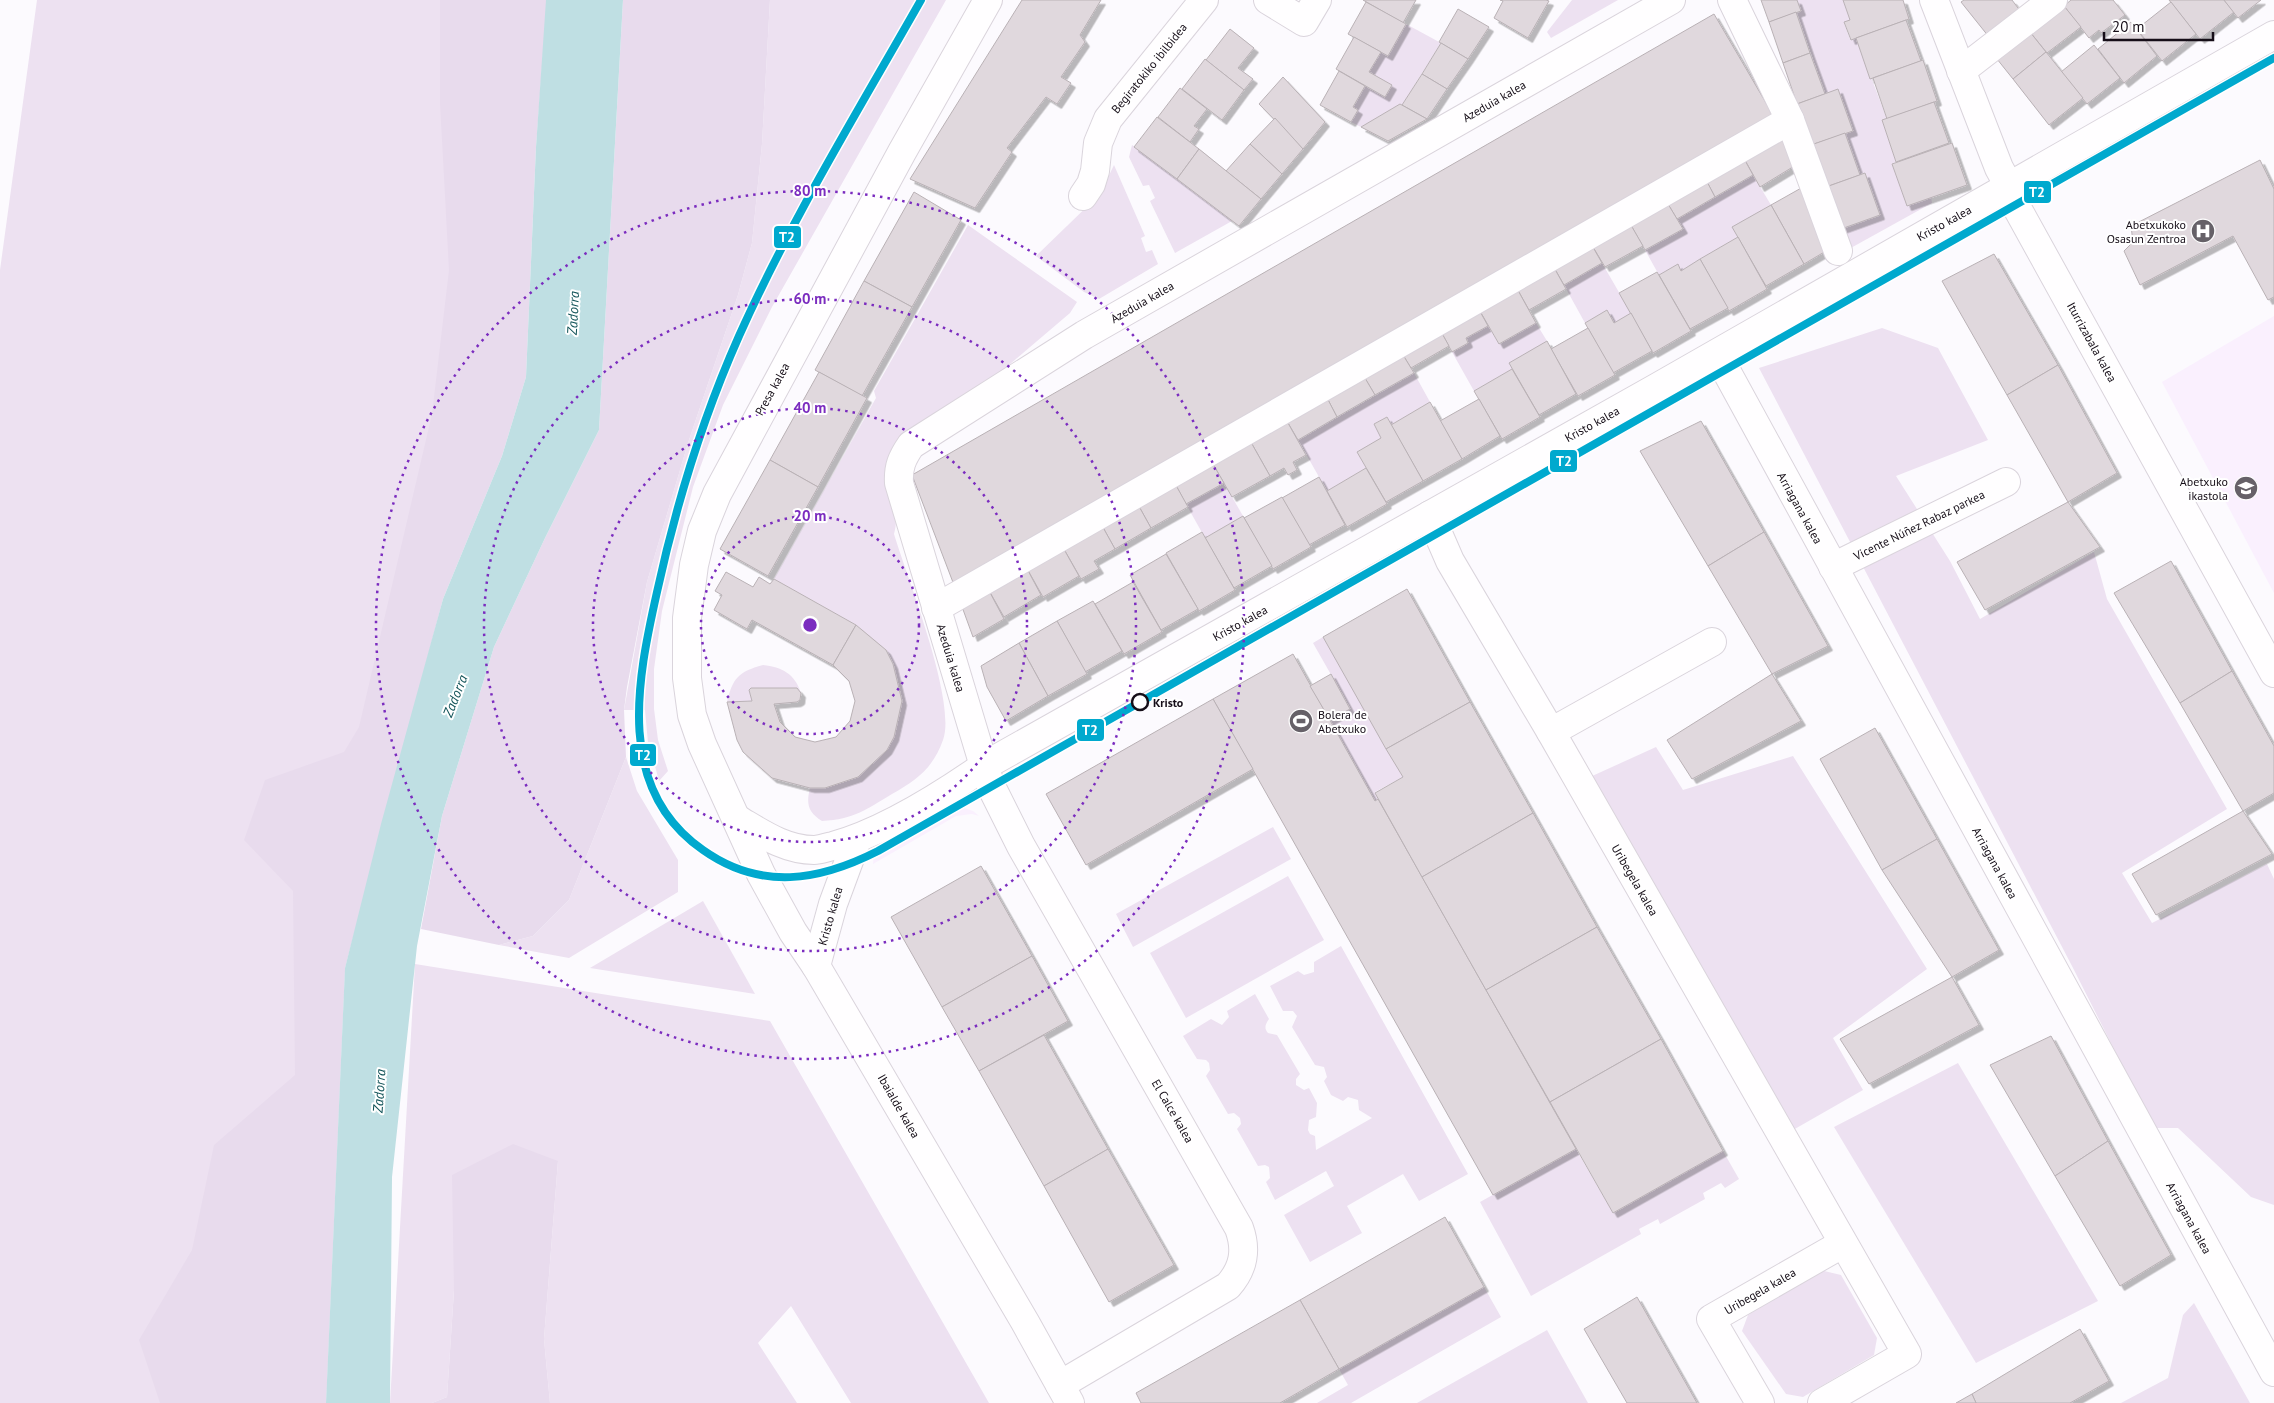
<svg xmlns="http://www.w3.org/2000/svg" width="2274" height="1403" font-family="'PT Sans',sans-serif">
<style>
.built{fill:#faf0fe}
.green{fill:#ede1f1}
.forest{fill:#e8dbed}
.water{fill:#bfdfe3}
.building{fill:#e0d8dd;stroke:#b9b1b5;filter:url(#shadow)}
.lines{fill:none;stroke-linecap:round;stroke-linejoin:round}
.minor-casing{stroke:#dad4dc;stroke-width:30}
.minor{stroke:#fffeff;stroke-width:28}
.tram-1-casing{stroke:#fff;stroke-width:11}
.tram-1{stroke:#00a9ce;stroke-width:8}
.ring{fill:none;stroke:#7b2cbf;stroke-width:2.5;stroke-dasharray:2.5 5}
.stop-dot{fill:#fff;stroke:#160e18;stroke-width:2.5}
.labels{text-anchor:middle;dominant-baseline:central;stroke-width:4;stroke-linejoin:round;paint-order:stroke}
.street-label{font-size:12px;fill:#160e18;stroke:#fff}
.poi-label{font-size:12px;fill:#160e18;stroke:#fff;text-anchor:end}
.stop-label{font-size:12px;font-weight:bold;fill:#160e18;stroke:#fff;text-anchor:start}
.water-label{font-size:14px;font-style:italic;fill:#115358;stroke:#fff}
.centre{fill:#7b2cbf;stroke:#fff;stroke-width:2.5}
.ring-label{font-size:15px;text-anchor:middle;font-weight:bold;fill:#7b2cbf;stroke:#fff;stroke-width:4;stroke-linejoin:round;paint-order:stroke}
.line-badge{stroke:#fff;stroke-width:2}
.badge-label{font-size:14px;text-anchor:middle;font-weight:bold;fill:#fff}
</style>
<defs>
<filter id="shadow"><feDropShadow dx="4.5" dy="4.5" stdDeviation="0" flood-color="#0004"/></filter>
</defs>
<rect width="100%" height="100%" fill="#fcfafe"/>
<!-- built -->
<g class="built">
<polygon points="2274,316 2274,593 2162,382"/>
<polygon points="950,803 973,811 979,816 972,814 956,816 873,864 875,841"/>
</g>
<!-- green -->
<g class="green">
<polygon points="37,0 547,0 345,968 326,1403 0,1403 0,270"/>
<polygon points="770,0 946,0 772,307 723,405 693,487 662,611 654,669 654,709 658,740 668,771 659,781 652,755 649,754 645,710 624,710 647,582 688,443 738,295 752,243 762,144"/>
<polygon points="1572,0 1618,0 1551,38 1547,32"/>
<polygon points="1797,0 1843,0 1850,20 1844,23 1850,39 1856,38 1887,119 1882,120 1896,162 1892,164 1907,205 1931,197 1932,203 1849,249 1841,229 1880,215 1865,173 1860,175 1845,133 1825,94 1796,12"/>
<polygon points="1406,24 1441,43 1402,105 1400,104 1361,127 1351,122 1358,110 1353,107 1365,86 1385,97 1391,85 1369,72 1381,52"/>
<polygon points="1132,145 1232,221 1175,253 1150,201 1155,198 1149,185 1143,186 1129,157"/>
<polygon points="1114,165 1145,236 1141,238 1146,252 1152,250 1158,264 1099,299 1084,292 1036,256 1100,194"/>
<polygon points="1753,175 1771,205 1738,237 1681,271 1677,265 1659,275 1645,250 1682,229 1677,219"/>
<path d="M 968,225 L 1077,302 L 1070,313 L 996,376 L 895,445 C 891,454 886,462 886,472 C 885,494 901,511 894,534 C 907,577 957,702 943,740 C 933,768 917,780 892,794 C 865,810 855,819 822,821 C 808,812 806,804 810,788 L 825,788 L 858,777 L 902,701 L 893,664 L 886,650 L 856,625 L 774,579 L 876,398 L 874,391 Z"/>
<polygon points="1602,263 1631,313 1614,323 1607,311 1585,323 1564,285"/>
<polygon points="1536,323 1547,341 1512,369 1474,391 1452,352 1468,343 1466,338 1488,326 1499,344"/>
<polygon points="1882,328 1938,348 1988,440 1896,476 1950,561 1980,619 2094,552 2107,599 2227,809 2122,873 2152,923 2267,864 2274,879 2274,1205 2251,1197 2178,1128 2154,1128 2072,966 1759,368"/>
<polygon points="1414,373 1430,402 1391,425 1387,417 1374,424 1381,438 1366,468 1327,491 1298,440"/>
<polygon points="1224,483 1243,516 1205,538 1186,504"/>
<polygon points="1323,637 1403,777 1375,792 1378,799 1375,801 1330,720 1350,708 1313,643"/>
<path d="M 763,665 C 782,667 795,674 801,693 L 797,688 L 751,688 L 749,690 L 752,701 L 727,702 C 733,678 738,672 763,665 Z"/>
<polygon points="1656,747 1683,790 1793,756 1927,969 1833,1038 1863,1090 1793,1130 1579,782"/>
<polygon points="626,757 637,791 678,860 678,892 569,958 499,945 533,936 569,900"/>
<polygon points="1273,827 1291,859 1133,947 1116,914"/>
<polygon points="1288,876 1324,940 1186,1018 1150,953"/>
<polygon points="703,901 755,994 590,968"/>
<path d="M 1341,946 L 1468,1174 L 1419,1201 L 1403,1174 L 1347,1206 L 1362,1233 L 1310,1262 L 1284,1215 L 1334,1186 L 1326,1171 L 1275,1200 L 1266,1182 L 1270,1178 L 1269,1167 L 1265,1165 L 1258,1166 L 1237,1129 L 1241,1124 L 1240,1118 L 1234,1113 L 1228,1114 L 1206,1076 L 1210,1070 L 1209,1063 L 1206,1060 L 1197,1059 L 1183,1036 L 1211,1019 L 1222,1025 L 1229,1017 L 1227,1011 L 1255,994 L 1269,1019 C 1265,1025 1264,1028 1268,1033 L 1277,1035 L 1300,1074 L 1296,1079 L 1296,1085 L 1304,1090 L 1309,1088 L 1317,1103 L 1316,1117 L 1309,1120 L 1308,1130 L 1310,1134 L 1315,1136 L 1316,1150 L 1372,1118 L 1359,1110 L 1358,1100 L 1348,1097 L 1343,1101 L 1331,1095 L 1324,1081 L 1327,1077 L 1324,1067 L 1315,1065 L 1292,1027 L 1297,1016 L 1293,1011 L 1283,1011 L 1270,986 L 1298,971 L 1304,975 L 1314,972 L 1314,962 Z"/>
<polygon points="415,964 770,1021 989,1403 851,1403 791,1306 758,1343 797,1403 550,1403 544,1339 558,1161 454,1290 447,1397 432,1403 390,1403"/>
<polygon points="1958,1063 2098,1301 1976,1363 1834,1127"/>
<polygon points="1576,1149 1613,1213 1723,1151 1739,1179 1725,1188 1721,1183 1703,1193 1705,1199 1660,1224 1658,1219 1639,1229 1641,1234 1531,1296 1480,1202"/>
<polygon points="1820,1270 1841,1275 1877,1338 1874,1355 1803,1397 1786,1394 1742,1331 1748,1315"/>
<polygon points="1484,1287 1501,1317 1351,1403 1317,1403 1348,1385 1339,1369"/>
<polygon points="2194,1303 2250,1403 2121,1403 2168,1378 2183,1315"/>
<polygon points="1547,1330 1588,1403 1417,1403"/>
</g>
<!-- forest -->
<g class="forest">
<polygon points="440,0 547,0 536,147 526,377 502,456 443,599 345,968 326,1403 160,1403 139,1340 192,1250 214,1145 295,1075 293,891 244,840 265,780 344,752 359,727 432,414 449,270 440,103"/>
<polygon points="623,0 770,0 762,144 752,243 738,295 688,443 647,582 627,687 624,710 626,757 569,900 533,936 499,945 421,929 442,816 494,647 545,538 599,430"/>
<polygon points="513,1144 558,1161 544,1339 550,1403 432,1403 447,1397 454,1290 452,1175"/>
</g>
<!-- water -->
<polygon class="water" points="546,0 623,0 599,430 545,538 494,647 442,816 417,946 392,1177 390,1403 326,1403 345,968 381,824 443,599 502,456 526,377 536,147"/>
<!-- building -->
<g class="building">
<polygon points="1022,0 1101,0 1080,35 1085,42 1061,77 1071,83 1057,104 1046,97 1007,148 1012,152 975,208 910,179"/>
<polygon points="1363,0 1416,0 1403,23"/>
<polygon points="1500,0 1546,0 1549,1 1528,38 1494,18 1503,1"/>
<polygon points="1761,0 1797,0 1801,11 1769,22"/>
<polygon points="1843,0 1903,0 1909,19 1851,40 1844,22 1850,20"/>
<polygon points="1964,0 2012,0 2021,12 1989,37 1961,2"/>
<polygon points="2071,0 2113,0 2125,15 2101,33 2099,30 2089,38 2064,6"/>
<polygon points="2169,0 2224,0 2234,12 2200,39"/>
<polygon points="2224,0 2261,0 2238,18"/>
<polygon points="1366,2 1406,24 1388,56 1348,34"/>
<polygon points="2171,2 2196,34 2162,61 2137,29"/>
<polygon points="2064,6 2081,27 2047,53 2030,32"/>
<polygon points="1458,9 1489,27 1468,59 1439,42"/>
<polygon points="1796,12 1810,53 1783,63 1769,22"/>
<polygon points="1714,14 1776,120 954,585 912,475"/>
<polygon points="1906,20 1921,61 1870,79 1856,38"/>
<polygon points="2131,22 2157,56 2124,83 2098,49"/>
<polygon points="1230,29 1254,48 1238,68 1253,79 1244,90 1206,60"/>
<polygon points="2030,32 2046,52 2013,79 1997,59"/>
<polygon points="1354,37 1381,52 1369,72 1392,85 1385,97 1336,69"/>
<polygon points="1441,43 1468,59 1447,89 1422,74"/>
<polygon points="2094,45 2120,78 2087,104 2061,72"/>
<polygon points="2046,52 2083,98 2049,125 2013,79"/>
<polygon points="1810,53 1825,94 1797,104 1783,63"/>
<polygon points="1205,59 1244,90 1222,120 1182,89"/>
<polygon points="1923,60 1937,101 1887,119 1873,78"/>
<polygon points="1339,71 1365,86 1353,107 1358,110 1351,122 1320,105"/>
<polygon points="1422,74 1447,89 1427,119 1402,105"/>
<polygon points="1283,77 1325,122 1303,149 1259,104"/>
<polygon points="1180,88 1207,109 1194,126 1199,129 1190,142 1158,117"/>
<polygon points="1838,89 1853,131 1811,145 1797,104"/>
<polygon points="1934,102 1949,143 1896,162 1882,120"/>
<polygon points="1400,104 1427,119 1388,141 1361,127"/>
<polygon points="1157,117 1199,149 1177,179 1134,147"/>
<polygon points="1275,118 1303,149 1282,174 1250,144"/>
<polygon points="1784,131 1796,165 1760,187 1742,155"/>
<polygon points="1845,133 1860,175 1826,187 1811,145"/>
<polygon points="1952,143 1967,185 1907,206 1892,164"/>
<polygon points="1250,144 1282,174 1261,199 1226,171"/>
<polygon points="1199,149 1261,199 1239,226 1177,179"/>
<polygon points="1742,155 1753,175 1715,197 1704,176"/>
<polygon points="2260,160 2274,189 2274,297 2268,300 2233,236 2140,285 2124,251 2133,242 2131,226"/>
<polygon points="1865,173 1880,215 1841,229 1826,187"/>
<polygon points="1704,176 1715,197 1677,219 1665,199"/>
<polygon points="1803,187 1826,251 1804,264 1771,205"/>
<polygon points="914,192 961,220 912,307 864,281"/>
<polygon points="1665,199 1683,229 1645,250 1628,220"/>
<polygon points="1771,205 1804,264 1766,286 1732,227"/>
<polygon points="1628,220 1643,246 1605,267 1590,242"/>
<polygon points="1738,237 1767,289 1729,311 1700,259"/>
<polygon points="1590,242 1602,263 1564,285 1552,264"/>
<polygon points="1994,254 2058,365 2007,395 1942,281"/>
<polygon points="1700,259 1728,308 1690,329 1659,275 1678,264 1681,271"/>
<polygon points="1552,264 1566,289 1529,310 1515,285"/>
<polygon points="1657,272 1691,331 1653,353 1619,293"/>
<polygon points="864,281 912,307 862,396 815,370"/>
<polygon points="1515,285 1536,323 1499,344 1477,306"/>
<polygon points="1477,306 1488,326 1466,338 1468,343 1452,352 1439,328"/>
<polygon points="1607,310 1614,323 1631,313 1652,351 1613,373 1585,323"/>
<polygon points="1439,328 1449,346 1411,368 1400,350"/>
<polygon points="1588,328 1615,375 1578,396 1551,349"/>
<polygon points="1547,341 1576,394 1539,415 1509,363"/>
<polygon points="1400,350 1414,373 1375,395 1362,373"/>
<polygon points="2058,365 2117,473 2068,502 2007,395"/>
<polygon points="1512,369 1540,417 1502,439 1474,391"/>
<polygon points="819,372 867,398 818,487 770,460"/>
<polygon points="1362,373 1375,395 1337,417 1325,394"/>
<polygon points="1325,394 1337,417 1298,440 1284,416"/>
<polygon points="1479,399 1500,436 1462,459 1440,421"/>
<polygon points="1430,402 1462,459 1423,481 1391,425"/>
<polygon points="1284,416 1306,455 1293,462 1297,470 1288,475 1284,468 1270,476 1248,437"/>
<polygon points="1387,417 1423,481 1386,502 1357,452 1381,438 1374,424"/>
<polygon points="1701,421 1764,532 1708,566 1640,451"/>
<polygon points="1248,437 1270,476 1232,497 1210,459"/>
<polygon points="1210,459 1224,483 1186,504 1173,480"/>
<polygon points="770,460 818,487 768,576 720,549"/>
<polygon points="1366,468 1387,504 1347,527 1327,491"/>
<polygon points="1319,477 1345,525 1309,545 1282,498"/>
<polygon points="1173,480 1188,507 1151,528 1136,501"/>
<polygon points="1282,497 1311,547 1273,569 1244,518"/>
<polygon points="1136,501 1151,528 1115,549 1100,522"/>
<polygon points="2068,502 2100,547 1985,610 1957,562"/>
<polygon points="1243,516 1272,566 1234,588 1205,538"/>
<polygon points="1100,522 1115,549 1094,561 1099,569 1081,579 1061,544"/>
<polygon points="1202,532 1235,590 1199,611 1166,553"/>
<polygon points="1764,532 1828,646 1772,674 1708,566"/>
<polygon points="1061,544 1079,576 1043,597 1025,565"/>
<polygon points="1166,554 1198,609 1161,630 1130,575"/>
<polygon points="2171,561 2232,671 2180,703 2114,593"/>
<polygon points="1025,565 1041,595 1004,617 987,587"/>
<polygon points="726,572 753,587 759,577 770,584 774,579 856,625 833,665 752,620 747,629 714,610 722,595 715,591"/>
<polygon points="1133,582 1162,632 1124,654 1095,604"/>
<polygon points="987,587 1004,619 973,637 961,604"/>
<polygon points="1407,589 1470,702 1386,749 1323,637"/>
<polygon points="1093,601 1122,651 1085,672 1057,621"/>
<polygon points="1057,621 1087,674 1048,696 1019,643"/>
<polygon points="856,625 886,650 893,664 902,701 894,737 887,750 858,777 825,788 810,788 772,778 743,752 737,740 727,702 752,701 749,690 751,688 797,688 801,693 800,700 797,702 774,704 780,722 795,737 815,742 836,737 850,721 855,701 849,681 833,665"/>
<polygon points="1019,643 1048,696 1006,721 987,687 981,666"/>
<polygon points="1293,654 1375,801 1378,799 1576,1149 1493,1195 1213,699"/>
<polygon points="2232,671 2274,746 2274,793 2243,811 2180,703"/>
<polygon points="1331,674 1350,709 1330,720 1310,686"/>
<polygon points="1772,674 1801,721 1692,779 1667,740"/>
<polygon points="1213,699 1253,769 1086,865 1046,794"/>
<polygon points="1470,702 1533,813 1422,877 1375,793 1403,777 1386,749"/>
<polygon points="1875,728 1937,839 1882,870 1820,759"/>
<polygon points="2243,811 2272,854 2156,915 2132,874"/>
<polygon points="1533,813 1597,927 1486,990 1422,877"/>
<polygon points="1937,839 1999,950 1952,977 1882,870"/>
<polygon points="981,866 1032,956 942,1007 891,917"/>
<polygon points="1597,927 1661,1039 1550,1102 1486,990"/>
<polygon points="1032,956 1068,1021 979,1071 942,1007"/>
<polygon points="1952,977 1979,1025 1869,1084 1840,1039"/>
<polygon points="1044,1035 1108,1149 1044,1186 979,1071"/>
<polygon points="2051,1036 2108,1141 2055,1176 1990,1065"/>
<polygon points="1661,1039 1723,1151 1613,1213 1550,1102"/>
<polygon points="2108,1141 2171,1255 2120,1286 2055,1176"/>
<polygon points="1108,1149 1174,1265 1109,1302 1044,1186"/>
<polygon points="1445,1217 1484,1287 1339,1369 1300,1300"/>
<polygon points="1637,1297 1697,1403 1627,1403 1584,1329"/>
<polygon points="1300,1300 1339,1369 1280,1403 1141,1403 1136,1393"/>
<polygon points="2080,1329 2109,1381 2070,1403 1976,1403 1972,1394"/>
<polygon points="1972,1394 1976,1403 1956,1403"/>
</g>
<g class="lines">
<!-- minor casing -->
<g class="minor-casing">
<g id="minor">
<polyline points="988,0 902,152 717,494 702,531 694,565 687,618 687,678 692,715 702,744 761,874 793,932 816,966 1025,1322 1070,1403"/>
<polyline points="1268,0 1304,22 1317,0"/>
<polyline points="1732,0 1790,120 1838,251"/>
<polyline points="1934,0 1999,168 2010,188 2016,206 2274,673"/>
<polyline points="1961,71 2053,0"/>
<polyline points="1083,196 1091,184 1095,171 1098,143 1108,119 1204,0"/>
<polyline points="1717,354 2274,1372"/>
<polyline points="1430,515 1450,561 1551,732 1907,1354 1822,1403"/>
<polyline points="1833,567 2006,482"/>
<polyline points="936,608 1790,120"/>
<polyline points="1551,732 1712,642"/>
<path d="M 737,819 C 761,833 785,850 814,850 C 820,850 827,847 833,846 C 884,832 941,796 984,766 L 1656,388 L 2274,35"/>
<polyline points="816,966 833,904 857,839"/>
<path d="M 1060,1385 L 1228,1286 C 1244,1268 1247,1250 1239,1228 L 1021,846 L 991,786 L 984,766 L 899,483 C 898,467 902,458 911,445 L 1084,335 L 1671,0"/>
<polyline points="1760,1403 1711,1319 1842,1244"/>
</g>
</g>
<!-- minor -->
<use href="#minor" class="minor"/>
<!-- tram-1 casing -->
<g class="tram-1-casing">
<path id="tram-1" d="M 921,0 C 858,111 791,220 739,336 C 703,417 676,505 657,592 C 637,681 615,789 703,850 C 761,891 819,881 878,851 L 2274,58"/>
</g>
<!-- tram-1 -->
<use href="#tram-1" class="tram-1"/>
</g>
<!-- distance rings -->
<g class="ring">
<circle cx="810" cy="625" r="109"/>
<circle cx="810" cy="625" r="217"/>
<circle cx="810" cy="625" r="326"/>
<circle cx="810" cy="625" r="434"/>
</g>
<!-- icons -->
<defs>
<g id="hospital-disc" transform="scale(1.25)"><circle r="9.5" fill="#666168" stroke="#fff"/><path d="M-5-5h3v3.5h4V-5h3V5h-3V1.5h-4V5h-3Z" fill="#fff"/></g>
<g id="school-disc" transform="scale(1.25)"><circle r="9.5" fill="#666168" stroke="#fff"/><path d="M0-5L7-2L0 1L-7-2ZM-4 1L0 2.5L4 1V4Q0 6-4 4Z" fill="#fff"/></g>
<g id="stadium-disc" transform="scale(1.25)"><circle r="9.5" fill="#666168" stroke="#fff"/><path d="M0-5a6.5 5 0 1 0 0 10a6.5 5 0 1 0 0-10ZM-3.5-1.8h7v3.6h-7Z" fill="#fff"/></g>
</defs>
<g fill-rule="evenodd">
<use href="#hospital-disc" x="2203" y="231"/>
<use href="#school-disc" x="2246" y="488"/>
<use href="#stadium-disc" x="1301" y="721"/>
</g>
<!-- markers -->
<circle class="stop-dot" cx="1140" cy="702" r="8"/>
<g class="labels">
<!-- street labels -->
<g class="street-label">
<text transform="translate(1149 68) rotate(-51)">Begiratokiko ibilbidea</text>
<text transform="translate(1494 101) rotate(-30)">Azeduia kalea</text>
<text transform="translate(1944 223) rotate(-29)">Kristo kalea</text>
<text transform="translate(1142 302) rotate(-30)">Azeduia kalea</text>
<text transform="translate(2092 342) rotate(61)">Iturrizabala kalea</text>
<text transform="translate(772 389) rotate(-61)">Presa kalea</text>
<text transform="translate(1592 424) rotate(-29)">Kristo kalea</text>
<text transform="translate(1800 508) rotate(61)">Arriagana kalea</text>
<text transform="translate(1919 525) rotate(-26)">Vicente Núñez Rabaz parkea</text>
<text transform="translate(1240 623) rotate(-29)">Kristo kalea</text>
<text transform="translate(951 658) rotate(73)">Azeduia kalea</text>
<text transform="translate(1995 863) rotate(61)">Arriagana kalea</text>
<text transform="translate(1635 880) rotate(60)">Uribegela kalea</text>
<text transform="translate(830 916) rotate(-74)">Kristo kalea</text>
<text transform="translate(899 1106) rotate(60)">Ibaialde kalea</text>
<text transform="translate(1173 1111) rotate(60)">El Calce kalea</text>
<text transform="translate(2189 1218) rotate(61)">Arriagana kalea</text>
<text transform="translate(1760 1291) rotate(-30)">Uribegela kalea</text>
</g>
<!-- poi labels -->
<g class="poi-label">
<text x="2186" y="224">Abetxukoko<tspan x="2186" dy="14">Osasun Zentroa</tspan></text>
<text x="2228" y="481">Abetxuko<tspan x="2228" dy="14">ikastola</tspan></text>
<text x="1318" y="714" text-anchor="start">Bolera de<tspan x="1318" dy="14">Abetxuko</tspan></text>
</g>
<!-- stop labels -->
<g class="stop-label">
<text x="1153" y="702">Kristo</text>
</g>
<!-- water labels -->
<g class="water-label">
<text transform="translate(573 313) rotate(-87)">Zadorra</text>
<text transform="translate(455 696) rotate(-68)">Zadorra</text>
<text transform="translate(379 1091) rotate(-86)">Zadorra</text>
</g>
</g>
<circle cx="810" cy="625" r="8" class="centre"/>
<g class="ring-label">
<text x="810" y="196">80 m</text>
<text x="810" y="304">60 m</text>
<text x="810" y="413">40 m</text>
<text x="810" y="521">20 m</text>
</g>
<g class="line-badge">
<rect x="2023" y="180" width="29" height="24" rx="5" fill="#00a9ce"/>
<rect x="773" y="225" width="29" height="24" rx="5" fill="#00a9ce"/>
<rect x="1549" y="449" width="29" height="24" rx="5" fill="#00a9ce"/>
<rect x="1076" y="718" width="29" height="24" rx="5" fill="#00a9ce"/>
<rect x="629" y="743" width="28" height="24" rx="5" fill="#00a9ce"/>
</g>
<g class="badge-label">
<text x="2037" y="197">T2</text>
<text x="787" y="242">T2</text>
<text x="1564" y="466">T2</text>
<text x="1090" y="735">T2</text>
<text x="643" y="760">T2</text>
</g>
<!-- scale -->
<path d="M2104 32v8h109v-8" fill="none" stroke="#160e18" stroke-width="2.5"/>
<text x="2112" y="32" font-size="15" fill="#160e18" stroke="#ffffff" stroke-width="4" paint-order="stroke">20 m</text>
</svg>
